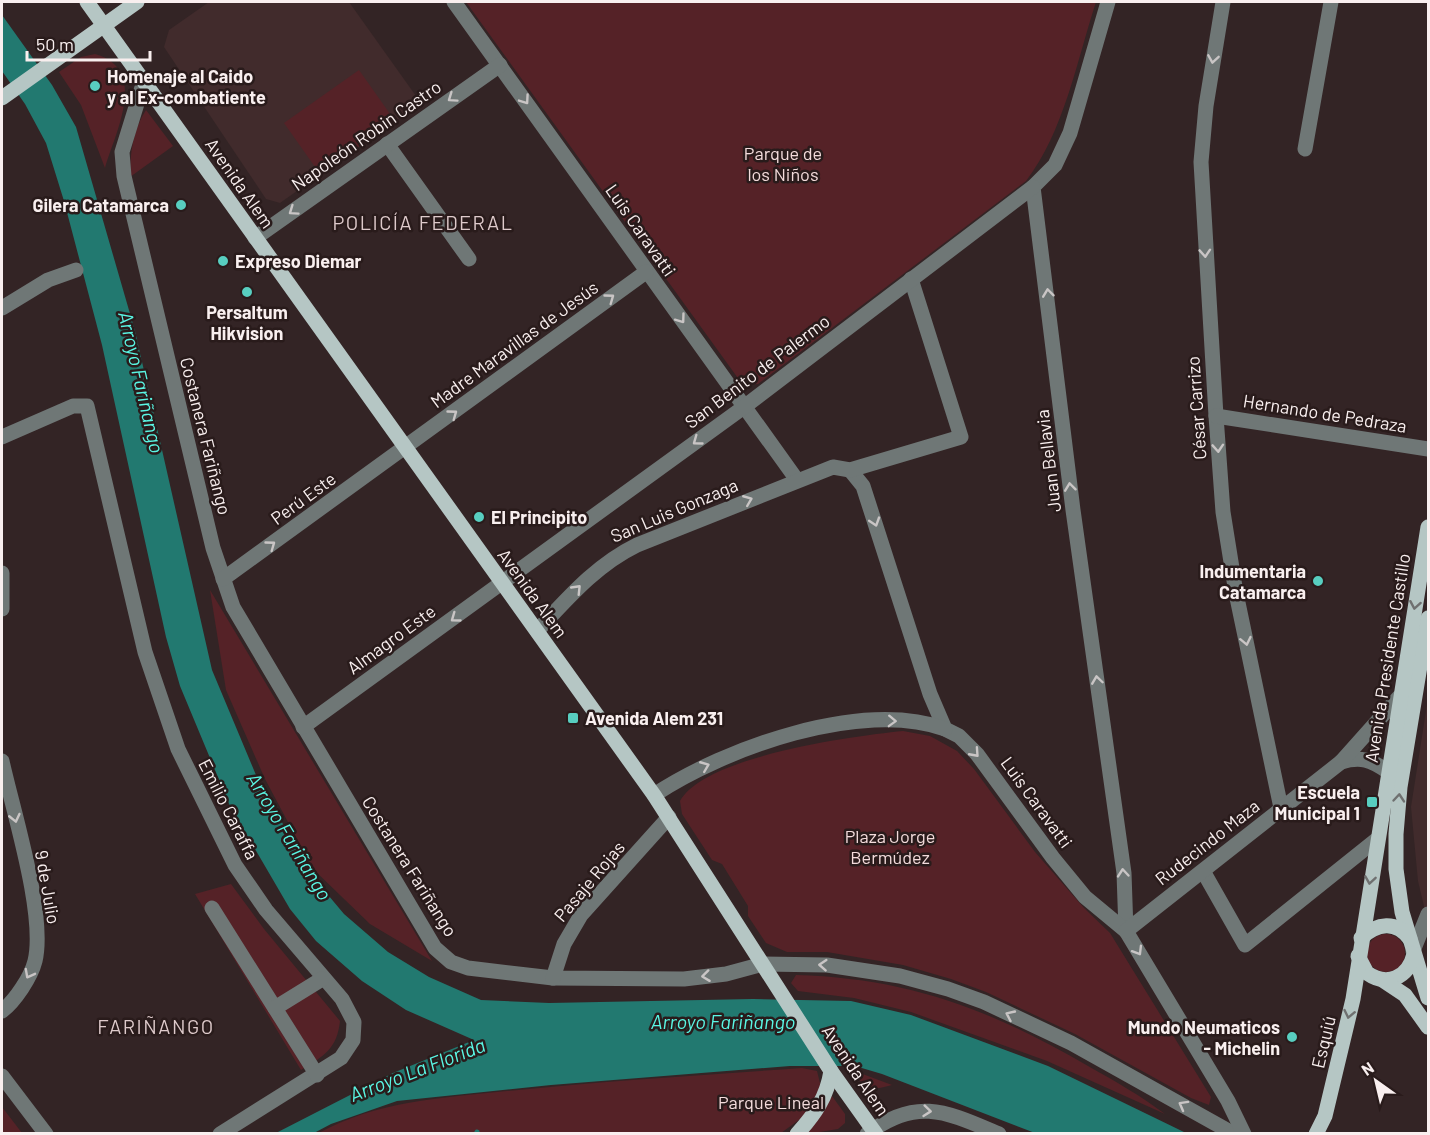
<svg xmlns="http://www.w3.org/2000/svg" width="1430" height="1135" font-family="Barlow,sans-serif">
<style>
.built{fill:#412b2c}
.green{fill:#552227}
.water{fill:#227970}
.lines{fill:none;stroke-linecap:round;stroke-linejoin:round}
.stream{stroke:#227970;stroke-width:5}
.minor{stroke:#6f7776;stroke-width:15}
.major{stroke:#b5c6c4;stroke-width:15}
.oneway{stroke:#c9c5c5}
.oneway2{stroke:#6f7070}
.poi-dot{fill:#58cec0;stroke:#291b1b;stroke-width:2}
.labels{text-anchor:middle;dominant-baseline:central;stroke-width:5;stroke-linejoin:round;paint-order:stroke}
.poi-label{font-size:18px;font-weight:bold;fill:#f9efef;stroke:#291b1b;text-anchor:start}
.street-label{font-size:18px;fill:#f9efef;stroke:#291b1b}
.park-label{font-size:18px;fill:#f3dbdb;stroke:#291b1b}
.neighbourhood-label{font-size:20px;letter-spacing:1.5px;fill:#decacb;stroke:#291b1b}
.water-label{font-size:20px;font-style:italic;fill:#5af6e4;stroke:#291b1b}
</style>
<rect width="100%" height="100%" fill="#332425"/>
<!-- built -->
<g class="built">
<polygon points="209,2 349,2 421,103 280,203 266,199 164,47 169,30"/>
<polygon points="1428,698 1428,923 1418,881 1411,807"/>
</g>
<!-- green -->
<g class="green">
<path d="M 466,2 L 1096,2 C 1077,60 1064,132 1026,181 L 758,384 L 748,385 L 740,381 Z"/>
<path d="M 95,54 C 149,69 116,131 105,168 L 81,105 L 59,72 L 81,57 Z"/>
<polygon points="359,70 395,121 320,174 284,123"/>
<path d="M 146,110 L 173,146 L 130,177 C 130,152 133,130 146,110 Z"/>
<polygon points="210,590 432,961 370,924 313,869 265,779 226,690"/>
<path d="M 903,731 L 930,736 L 957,751 L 974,769 L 1035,852 L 1084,908 L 1110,933 L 1211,1097 L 1209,1105 L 1191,1098 L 1075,1034 L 986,992 L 951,979 L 903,965 L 827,952 L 787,952 L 766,943 L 748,916 L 748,906 L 722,864 L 712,860 L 682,814 L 680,801 C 705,756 853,736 903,731 Z"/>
<path d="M 231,884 L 264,929 L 340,1021 C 337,1049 324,1056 301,1070 L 195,894 Z"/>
<circle cx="1386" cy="953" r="19"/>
<path d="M 796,975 C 908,978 992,1010 1088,1066 C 1115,1081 1141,1096 1165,1114 L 1047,1061 L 911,1012 L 854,998 L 798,991 L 791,983 Z"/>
<path d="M 802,1068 L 817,1071 L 821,1087 L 803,1117 L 781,1133 L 317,1134 C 376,1101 441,1098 507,1091 C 605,1081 703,1075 802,1068 Z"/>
<path d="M 853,1073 L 860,1073 L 892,1085 C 872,1091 866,1089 853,1073 Z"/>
<polygon points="832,1096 845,1114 845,1123 838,1129 807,1134"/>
<polygon points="2,1107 22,1133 2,1133"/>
</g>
<!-- water -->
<polygon class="water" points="2,15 52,85 76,127 135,331 212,670 261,787 318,883 344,914 388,952 429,977 481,1000 549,1003 753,999 851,1001 911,1015 1048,1066 1186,1133 1035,1133 882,1074 855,1066 790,1066 551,1085 397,1101 331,1124 314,1133 276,1133 393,1073 474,1040 406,1010 362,981 316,941 290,909 230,806 180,686 166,637 102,345 64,201 46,143 25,104 2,71"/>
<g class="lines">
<!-- stream -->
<polyline class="stream" points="476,1134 477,1132"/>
<!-- minor -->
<g class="minor">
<polyline points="454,2 797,480"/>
<polyline points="1108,2 1070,133 1055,165 1033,187 1073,510 1124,873 1126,931"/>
<polyline points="1223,2 1206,106 1201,162 1216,416 1223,512 1236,593 1281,808"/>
<polyline points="144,81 122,152 124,176 213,548 233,607 435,948 451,962 468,968 553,978 684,979 726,974 763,964 827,965 900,976 948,989 984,1002 1071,1043 1234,1134"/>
<polyline points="387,144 469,259"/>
<polyline points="1305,149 1331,2"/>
<polyline points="255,238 500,65"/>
<polyline points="2,308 48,280 76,270"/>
<polyline points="1216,416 1428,449"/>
<polyline points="2,437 73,406 87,406 145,652 178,749 235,865 266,910 342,999 354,1022 353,1040 341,1058 220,1134"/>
<polyline points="850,470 863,486 930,694 945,729 959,736 977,754 1053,858 1085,897 1126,931 1228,1101 1244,1134"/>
<polyline points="2,573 2,609"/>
<polyline points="223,579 646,272"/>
<path d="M 537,631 C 568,598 596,565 637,545 L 833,467 L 850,470 L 961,437 L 911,279"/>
<polyline points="303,727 744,407 1033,187"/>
<path d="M 2,761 C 13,811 46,915 35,961 C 31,977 15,1001 2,1011"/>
<path d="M 1341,762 C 1361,756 1371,760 1387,771"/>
<path d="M 654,795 C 725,748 861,699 945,729"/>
<polyline points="1203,871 1245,945 1376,840"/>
<polyline points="212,908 317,1075"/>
<polyline points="1126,931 1341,762 1399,697"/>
<polyline points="1413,951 1428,914"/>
<polyline points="553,978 564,944 581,915 669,817"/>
<polyline points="275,1008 322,979"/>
<polyline points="2,1076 46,1134"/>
<path d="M 867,1134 C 917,1096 947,1112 999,1134"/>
</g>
<!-- major -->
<g class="major">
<polyline points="87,2 654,795 831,1071 876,1134"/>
<polyline points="2,98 137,2"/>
<polyline points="1428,618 1400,787 1396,834 1396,869 1402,912 1428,998"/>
<path d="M 1361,938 C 1377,923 1396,920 1410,939"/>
<path d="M 1358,956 L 1367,973 C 1387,987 1408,978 1414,954"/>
<polyline points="1384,981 1405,995 1428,1027"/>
<path d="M 797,1134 C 815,1114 827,1097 831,1071"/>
<polyline points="1316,1134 1325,1116 1353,999 1428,527"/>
</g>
</g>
<!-- one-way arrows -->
<defs><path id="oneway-chevron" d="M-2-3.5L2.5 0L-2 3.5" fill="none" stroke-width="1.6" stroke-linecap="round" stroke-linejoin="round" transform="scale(1.5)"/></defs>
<g class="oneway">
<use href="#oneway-chevron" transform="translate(1213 59) rotate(99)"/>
<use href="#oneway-chevron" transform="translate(452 98) rotate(145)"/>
<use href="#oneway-chevron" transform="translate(525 100) rotate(55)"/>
<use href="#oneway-chevron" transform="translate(293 211) rotate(145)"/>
<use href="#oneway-chevron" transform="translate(1205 253) rotate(86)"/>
<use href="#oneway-chevron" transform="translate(1048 293) rotate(-97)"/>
<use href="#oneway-chevron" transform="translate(610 298) rotate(-36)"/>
<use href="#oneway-chevron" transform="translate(681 319) rotate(54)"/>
<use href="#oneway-chevron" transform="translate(453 414) rotate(-36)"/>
<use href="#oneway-chevron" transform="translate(697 441) rotate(144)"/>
<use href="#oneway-chevron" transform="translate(1218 448) rotate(86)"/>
<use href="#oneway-chevron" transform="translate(1070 487) rotate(-97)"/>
<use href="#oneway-chevron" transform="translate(748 500) rotate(-22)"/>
<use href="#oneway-chevron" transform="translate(875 522) rotate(72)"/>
<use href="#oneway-chevron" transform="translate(271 545) rotate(-36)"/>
<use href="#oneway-chevron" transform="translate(577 589) rotate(-46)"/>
<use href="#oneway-chevron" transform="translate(455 618) rotate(144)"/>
<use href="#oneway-chevron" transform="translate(1246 641) rotate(78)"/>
<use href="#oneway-chevron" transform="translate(1097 680) rotate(-98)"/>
<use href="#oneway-chevron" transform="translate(892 721) rotate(2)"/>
<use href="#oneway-chevron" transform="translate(975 753) rotate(48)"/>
<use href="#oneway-chevron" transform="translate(705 766) rotate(-22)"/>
<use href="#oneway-chevron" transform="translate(15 818) rotate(77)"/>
<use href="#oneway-chevron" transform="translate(1123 873) rotate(-95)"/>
<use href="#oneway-chevron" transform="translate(1138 951) rotate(59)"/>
<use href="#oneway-chevron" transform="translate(823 965) rotate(-176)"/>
<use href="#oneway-chevron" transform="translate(29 974) rotate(118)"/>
<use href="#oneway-chevron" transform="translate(706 976) rotate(173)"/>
<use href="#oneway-chevron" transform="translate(1010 1015) rotate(-155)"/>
<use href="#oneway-chevron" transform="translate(1183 1105) rotate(-151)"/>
<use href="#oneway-chevron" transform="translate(927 1111) rotate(6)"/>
</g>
<g class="oneway2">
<use href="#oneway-chevron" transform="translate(1415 605) rotate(100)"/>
<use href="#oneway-chevron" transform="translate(1399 798) rotate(-85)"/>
<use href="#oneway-chevron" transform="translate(1370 880) rotate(99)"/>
<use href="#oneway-chevron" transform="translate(1349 1014) rotate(102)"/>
</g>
<!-- markers -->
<g class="poi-dot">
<circle cx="95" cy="86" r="6"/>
<circle cx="181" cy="205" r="6"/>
<circle cx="223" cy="261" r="6"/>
<circle cx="247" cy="292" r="6"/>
<circle cx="479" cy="517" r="6"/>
<circle cx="1318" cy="581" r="6"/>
<rect x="567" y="712" width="12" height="12" rx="3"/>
<rect x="1366" y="796" width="12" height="12" rx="3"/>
<circle cx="1292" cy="1037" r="6"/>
</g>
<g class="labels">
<!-- poi labels -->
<g class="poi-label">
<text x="107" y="76">Homenaje al Caido<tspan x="107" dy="21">y al Ex-combatiente</tspan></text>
<text x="169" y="205" text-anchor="end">Gilera Catamarca</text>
<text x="235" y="261">Expreso Diemar</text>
<text x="247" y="312" text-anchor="middle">Persaltum<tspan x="247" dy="21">Hikvision</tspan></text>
<text x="491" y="517">El Principito</text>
<text x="1306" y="571" text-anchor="end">Indumentaria<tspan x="1306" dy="21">Catamarca</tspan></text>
<text x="585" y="718">Avenida Alem 231</text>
<text x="1360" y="792" text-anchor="end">Escuela<tspan x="1360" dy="21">Municipal 1</tspan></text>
<text x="1280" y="1027" text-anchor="end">Mundo Neumaticos<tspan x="1280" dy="21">- Michelin</tspan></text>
</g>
<!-- street labels -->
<g class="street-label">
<text transform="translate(366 135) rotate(-35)">Napoleón Robin Castro</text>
<text transform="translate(240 183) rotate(55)">Avenida Alem</text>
<text transform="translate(641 230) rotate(55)">Luis Caravatti</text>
<text transform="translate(514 344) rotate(-36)">Madre Maravillas de Jesús</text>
<text transform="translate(757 371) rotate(-37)">San Benito de Palermo</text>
<text transform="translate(1196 408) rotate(-94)">César Carrizo</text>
<text transform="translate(1325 413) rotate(9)">Hernando de Pedraza</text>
<text transform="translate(206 436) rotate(76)">Costanera Fariñango</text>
<text transform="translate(1048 461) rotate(-97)">Juan Bellavia</text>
<text transform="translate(303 498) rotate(-36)">Perú Este</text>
<text transform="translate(674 510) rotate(-23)">San Luis Gonzaga</text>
<text transform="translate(533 593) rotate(54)">Avenida Alem</text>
<text transform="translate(391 639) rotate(-36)">Almagro Este</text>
<text transform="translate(1387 658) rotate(-81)">Avenida Presidente Castillo</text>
<text transform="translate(1037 802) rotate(54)">Luis Caravatti</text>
<text transform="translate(229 809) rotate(63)">Emilio Caraffa</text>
<text transform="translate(1207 842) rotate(-38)">Rudecindo Maza</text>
<text transform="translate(410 866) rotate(58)">Costanera Fariñango</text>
<text transform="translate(589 881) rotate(-50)">Pasaje Rojas</text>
<text transform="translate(48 887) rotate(80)">9 de Julio</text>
<text transform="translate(1323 1042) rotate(-77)">Esquiú</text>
<text transform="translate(856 1070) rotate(56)">Avenida Alem</text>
</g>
<!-- park labels -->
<g class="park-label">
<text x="783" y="153">Parque de<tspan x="783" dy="21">los Niños</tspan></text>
<text x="890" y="836">Plaza Jorge<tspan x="890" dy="21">Bermúdez</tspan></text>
<text x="771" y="1102">Parque Lineal</text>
</g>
<!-- neighbourhood labels -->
<g class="neighbourhood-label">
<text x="423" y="222">POLICÍA FEDERAL</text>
<text x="156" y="1026">FARIÑANGO</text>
</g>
<!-- water labels -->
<g class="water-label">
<text transform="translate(142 382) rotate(77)">Arroyo Fariñango</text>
<text transform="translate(290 836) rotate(59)">Arroyo Fariñango</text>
<text x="723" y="1021">Arroyo Fariñango</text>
<text transform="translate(417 1069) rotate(-21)">Arroyo La Florida</text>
</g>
</g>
<!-- border -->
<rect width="1430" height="1135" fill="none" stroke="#f9efef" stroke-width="6"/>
<!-- north arrow -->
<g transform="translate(1376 1081) rotate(326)" stroke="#291b1b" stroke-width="4.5" paint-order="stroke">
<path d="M0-4.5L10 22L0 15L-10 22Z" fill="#f9efef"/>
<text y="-9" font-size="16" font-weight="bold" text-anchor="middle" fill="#f9efef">N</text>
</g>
<!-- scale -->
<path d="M27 51v9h123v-9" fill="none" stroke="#f9efef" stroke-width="3"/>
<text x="36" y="51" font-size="18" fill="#f9efef" stroke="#291b1b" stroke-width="4.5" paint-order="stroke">50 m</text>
</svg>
